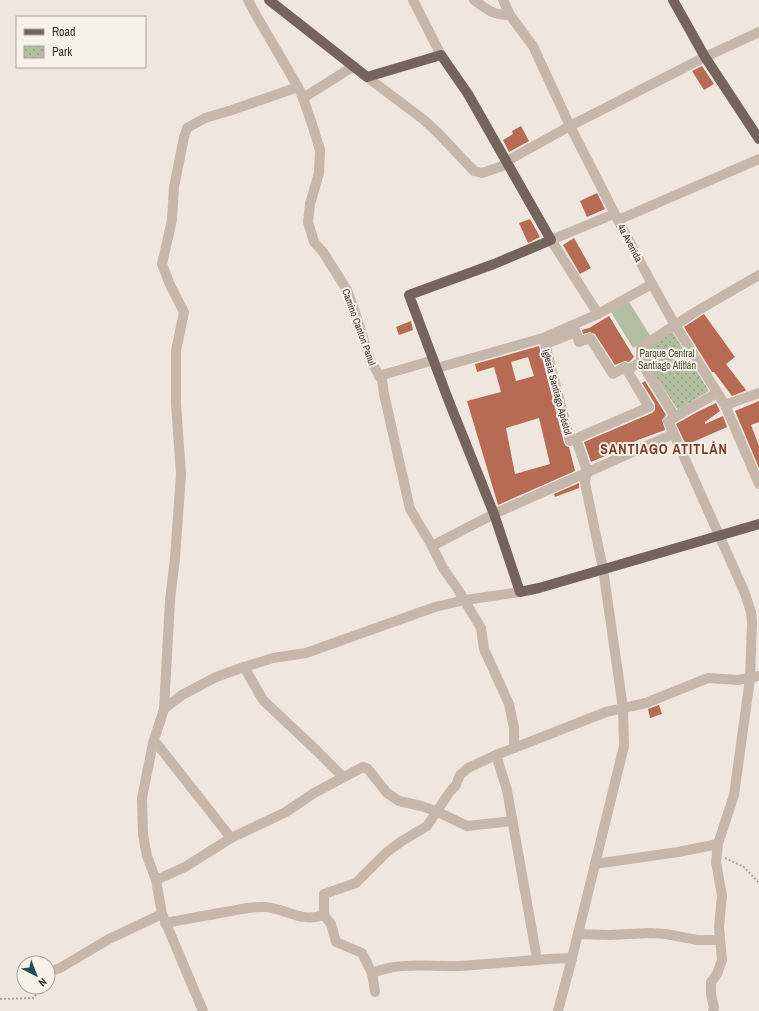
<svg xmlns="http://www.w3.org/2000/svg" width="759" height="1011" font-family="'Archivo Narrow',sans-serif">
<style>
.grass{fill:#b3bda0}
.park{fill:url(#park-dots)}
.building{fill:#b76b54;fill-rule:evenodd}
.lines{fill:none;stroke-linecap:round;stroke-linejoin:round}
.path{stroke:#b2a196;stroke-width:2;stroke-dasharray:2 2;stroke-linecap:butt}
.minor{stroke:#c6b7ab;stroke-width:10}
.major{stroke:#75645c;stroke-width:10}
.labels{text-anchor:middle;dominant-baseline:central;stroke-width:4;stroke-linejoin:round;paint-order:stroke}
.street-label{font-size:10px;fill:#352d29;stroke:#f7f1ea}
.park-label{font-size:10px;fill:#455030;stroke:#f7f1ea}
.district-label{font-size:14px;font-weight:bold;letter-spacing:1px;fill:#7a3e2c;stroke:#f7f1ea}
</style>
<defs>
<pattern id="park-dots" width="8" height="8" patternUnits="userSpaceOnUse"><rect width="8" height="8" fill="#b3bda0"/><path d="M2 2h.1M6 6h.1" fill="none" stroke="#929a82" stroke-width="1.8" stroke-linecap="round"/></pattern>
</defs>
<rect width="100%" height="100%" fill="#efe7de"/>
<!-- grass -->
<polygon class="grass" points="629,302 651,337 633,348 611,312"/>
<!-- park -->
<polygon class="park" points="672,331 709,391 678,410 643,358 645,348"/>
<!-- building -->
<g class="building">
<polygon points="702,66 714,84 704,90 692,71"/>
<polygon points="521,126 529,141 509,152 503,140 513,134 512,131"/>
<polygon points="597,193 605,209 587,217 580,201"/>
<polygon points="530,219 540,237 528,243 519,223"/>
<polygon points="574,238 591,268 580,274 563,245"/>
<polygon points="704,314 735,357 726,364 746,390 745,391 732,396 714,372 712,372 684,327"/>
<polygon points="609,316 634,357 629,362 625,361 615,365 595,334 590,332 583,334 582,330 589,328"/>
<polygon points="411,321 413,330 399,335 396,327"/>
<path d="M 539,346 L 564,443 L 566,446 L 569,447 L 575,471 L 498,505 L 467,401 L 501,392 L 494,367 L 477,372 L 475,364 ZM 528,357 L 534,376 L 516,381 L 511,362 ZM 539,418 L 550,464 L 515,474 L 506,428 Z"/>
<polygon points="645,381 666,415 662,420 665,430 638,440 626,446 626,447 591,462 584,442 652,413 655,410 655,404 642,383"/>
<polygon points="759,401 759,422 751,425 759,446 759,468 735,411"/>
<polygon points="716,403 720,411 705,422 705,424 723,416 727,427 686,445 676,424 699,411"/>
<polygon points="579,483 579,488 555,497 554,494"/>
<polygon points="659,705 662,714 650,718 648,709"/>
</g>
<g class="lines">
<!-- path -->
<g class="path">
<polyline points="725,858 744,867 759,883"/>
<polyline points="0,999 34,998 40,987"/>
</g>
<!-- minor -->
<g class="minor">
<polyline points="248,0 256,15 298,87 303,98 312,124 320,150 319,173 310,204 308,222 314,242 323,252 347,290 356,315 370,360 382,380 384,394 410,509 432,546 443,568 457,588 481,628 484,649 509,704 514,728 514,748"/>
<polyline points="413,0 441,55"/>
<path d="M 474,0 C 487,10 493,15 510,15"/>
<polyline points="503,0 510,15 533,46 570,126 618,220 652,284 675,325 725,405 759,484"/>
<polyline points="367,77 424,120 437,132 474,171 482,173 508,164"/>
<polyline points="303,98 354,66"/>
<polyline points="507,161 570,126 705,57 759,32"/>
<polyline points="618,220 759,159"/>
<polyline points="598,314 551,240 614,214"/>
<polygon points="576,332 579,342 590,338 613,374 625,367 649,407 570,441 545,344"/>
<polyline points="641,362 675,417"/>
<polyline points="437,368 543,338 598,314 652,284"/>
<polyline points="627,370 641,362 641,347 697,311 759,275"/>
<polyline points="379,376 434,360"/>
<polyline points="725,405 759,393"/>
<polyline points="432,546 494,514 673,434"/>
<polyline points="244,667 263,700 317,751 343,777"/>
<polyline points="164,709 182,695 216,677 244,667 273,658 306,653 435,607 465,600 520,592"/>
<polyline points="153,743 157,744 231,838"/>
<polyline points="496,755 507,790 537,959"/>
<polyline points="595,864 678,852 718,844"/>
<polyline points="156,880 185,867 231,838 286,812 314,793 363,767 368,769 387,793 399,801 421,806 436,811 467,826 512,821"/>
<path d="M 165,923 C 185,919 205,916 225,912 C 238,910 252,906 265,907 C 288,909 300,923 324,915"/>
<polyline points="578,934 609,935 651,933 666,934 697,940 720,940"/>
<polyline points="48,972 60,968 109,939 162,914"/>
<path d="M 372,973 C 378,971 383,969 389,968 C 412,963 436,967 459,966 C 497,964 534,959 572,958"/>
<polyline points="375,992 372,973 362,953 336,942 331,924 324,915 324,894 356,883 386,853 402,841 427,826 449,793 456,785 460,775 468,768 496,755 606,712 646,703 708,678 738,680 759,676"/>
<polyline points="203,1011 162,914 156,880 147,856 143,835 142,798 153,743 164,709 170,600 175,558 181,474 176,404 176,351 184,312 170,285 162,264 172,220 174,187 184,137 187,128 205,118 232,110 298,87"/>
<polyline points="558,1011 572,958 624,746 623,708 603,569 585,483 587,471 576,439"/>
<polyline points="713,1011 714,1008 711,994 711,982 717,974 722,960 719,927 722,896 716,862 718,844 734,795 750,679 752,622 751,612 744,591 668,421 717,393"/>
</g>
<!-- major -->
<g class="major">
<polyline points="269,0 367,77 441,55 468,94 551,240 494,264 409,295 448,399 494,514 520,592 539,588 759,524"/>
<polyline points="673,0 705,57 759,139"/>
</g>
</g>
<g class="labels">
<!-- street labels -->
<g class="street-label">
<text transform="translate(630 243) rotate(62)">4a Avenida</text>
<text transform="translate(359 327) rotate(70)">Camino Canton Panul</text>
<text transform="translate(557 392) rotate(75)">Iglesia Santiago Apóstol</text>
</g>
<!-- park labels -->
<g class="park-label">
<text x="667" y="353">Parque Central<tspan x="667" dy="12">Santiago Atitlán</tspan></text>
</g>
<!-- district labels -->
<g class="district-label">
<text x="664" y="449">SANTIAGO ATITLÁN</text>
</g>
</g>
<!-- legend -->
<rect x="16" y="16" width="130" height="52" fill="#f7f1ea" stroke="#a9a39d"/>
<rect x="24" y="29" width="20" height="6" fill="#75645c" stroke="#a9a39d"/>
<text x="52" y="36" font-size="12" fill="#352d29">Road</text>
<rect x="24" y="46" width="20" height="12" fill="url(#park-dots)" stroke="#a9a39d"/>
<text x="52" y="56" font-size="12" fill="#352d29">Park</text>
<!-- north arrow -->
<g transform="translate(36 975) rotate(138)"><circle r="19" fill="#f7f1ea" stroke="#a9a39d"/>
<path d="M0-3L7 15L0 10L-7 15Z" fill="#244f51"/>
<text y="-6" font-size="11" font-weight="bold" text-anchor="middle" fill="#352d29">N</text>
</g>
</svg>
